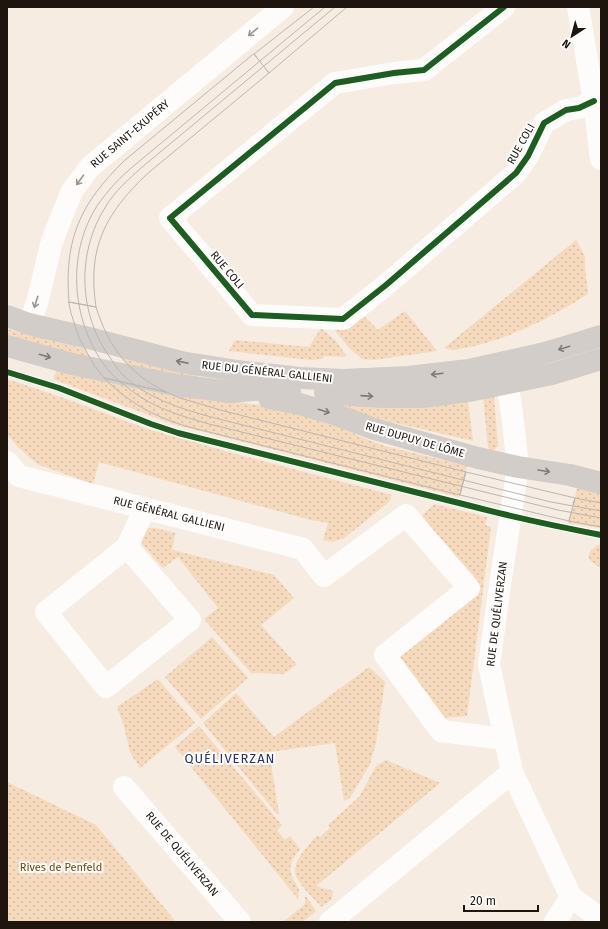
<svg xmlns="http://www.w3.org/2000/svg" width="608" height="929" font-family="'Fira Sans',sans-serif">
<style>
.green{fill:url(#green-dots)}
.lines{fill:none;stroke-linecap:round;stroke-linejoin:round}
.street{stroke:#fefcfb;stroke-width:22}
.secondary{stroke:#d2cdc9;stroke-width:22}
.tram{stroke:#bab7b5;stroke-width:1}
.cycleway-casing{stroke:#fefefe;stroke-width:8}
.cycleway{stroke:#1b5e20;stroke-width:6}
.oneway{stroke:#999490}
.oneway2{stroke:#817b75}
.labels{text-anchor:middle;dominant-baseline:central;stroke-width:4;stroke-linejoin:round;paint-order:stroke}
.street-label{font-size:11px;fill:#1e160e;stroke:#fefefe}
.park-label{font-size:11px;fill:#714704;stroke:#fefefe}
.quarter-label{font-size:13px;letter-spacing:1px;fill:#24336b;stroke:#fefefe}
</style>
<defs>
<pattern id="green-dots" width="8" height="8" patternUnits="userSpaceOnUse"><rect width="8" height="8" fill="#f5dabd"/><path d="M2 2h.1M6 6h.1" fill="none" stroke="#d2baa1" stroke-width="1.8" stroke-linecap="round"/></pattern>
</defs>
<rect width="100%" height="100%" fill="#f6ece2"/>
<!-- green -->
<g class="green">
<path d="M 576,240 L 585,256 L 585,267 L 588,294 C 552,317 515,336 474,346 C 463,348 454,352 444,348 Z"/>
<polygon points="405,311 437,351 373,360 362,359 348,347 331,325 364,316 378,330"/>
<polygon points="321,328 336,341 347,357 325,356 322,359 311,360 229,351 235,340 309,347"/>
<polygon points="7,329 85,349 92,361 7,341"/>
<polygon points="120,357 197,373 198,382 132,370"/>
<polygon points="58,367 187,395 273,407 333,423 361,437 385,446 467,466 460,495 459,497 172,424 53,379"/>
<polygon points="7,379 72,401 147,429 225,451 392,495 389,502 343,539 331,542 323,540 328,523 311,520 99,462 93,484 37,464 18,447 7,434"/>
<polygon points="492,394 494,397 498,446 493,451 490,450 488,447 483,396"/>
<polygon points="340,400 468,401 473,441 340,410"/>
<polygon points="578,485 601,490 601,528 568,523"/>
<polygon points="434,504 487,517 485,525 491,527 467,716 443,718 398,655 481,589 422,516"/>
<polygon points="143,528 155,528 175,533 172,550 274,575 294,598 261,625 297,665 283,674 251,673 204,619 218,608 178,557 163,568 142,544"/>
<polygon points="598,545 601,545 601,568 591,561 588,557 591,550"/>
<polygon points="212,637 248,678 201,719 165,677"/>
<polygon points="369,667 385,682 376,743 370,764 350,798 344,801 335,743 269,752 279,813 277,814 203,723 236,693 274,737"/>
<polygon points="158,679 195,723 140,768 130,752 123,723 117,707"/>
<path d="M 199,726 L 282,825 L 277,830 L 285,840 L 290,836 L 300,849 C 287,865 288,872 299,889 L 298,899 L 175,747 Z"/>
<path d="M 386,760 L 440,783 L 316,886 L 333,891 L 332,899 L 321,907 C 314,898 302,888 297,878 C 289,864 309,845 317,835 L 320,837 L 330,828 L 328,825 L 359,797 L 376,766 Z"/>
<polygon points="7,782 96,825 176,922 7,922"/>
<polygon points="305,895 316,911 303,922 283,922 305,904"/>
</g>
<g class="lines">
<!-- street -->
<g class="street">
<polyline points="504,7 424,70 394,73 335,83 170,218 252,315 343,319 386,285 516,173 528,156 544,123 566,110 579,108 594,101"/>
<polyline points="578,7 594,101 601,159"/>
<polyline points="29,324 37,303 52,241 61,218 72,191 90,167 283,7"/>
<polyline points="504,364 512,413 518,467 501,578 489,665 512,772 571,897 601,919"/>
<polyline points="7,462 19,476 303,549 324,576 406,515 469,588 385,655 441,731 505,739"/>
<polyline points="127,547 190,620 106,687 46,612 127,547 145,508"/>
<polyline points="124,787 240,922"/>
<polyline points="330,922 512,772"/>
<polyline points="555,922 571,897"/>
</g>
<!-- secondary -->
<g class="secondary">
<polyline points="7,316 29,324 89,338 181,362 237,371 300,378 343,380 408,377 469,370 545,353 601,336"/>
<polyline points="7,346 72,364 176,385 231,392 265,389 290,391"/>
<polyline points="325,393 382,397 423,397 474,390 552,374 601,359"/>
<polyline points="269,398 300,404 337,415 374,429 478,458 518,467 570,475 601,483"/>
</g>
<!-- tram -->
<g class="tram">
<path d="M 325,7 L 136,164 C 121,176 108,190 97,206 C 65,256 72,326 109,371 C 117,380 129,389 139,396 C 160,410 185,417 209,424 L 513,499 L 558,510 L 601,518"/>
<path d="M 335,7 L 141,168 C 128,180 115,191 106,206 C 76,253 78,314 111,359 C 114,364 118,370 122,374 C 146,398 179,408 211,417 L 551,502 L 601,511"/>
<path d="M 254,54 L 269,73 L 147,174 C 105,214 87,248 96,307 L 69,302 C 64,239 80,204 124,161 Z"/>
<polyline points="257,58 254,54 314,7"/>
<polyline points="266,69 269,73 347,7"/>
<path d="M 69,302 L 96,307 C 108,346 129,374 166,392 L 104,378 L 94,365 L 79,338 L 71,313 Z"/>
<path d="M 104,378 L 166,392 L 180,398 L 224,411 L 466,472 L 460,495 L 185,426 C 152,415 129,403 104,378 Z"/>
<polygon points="466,472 575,498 569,521 460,495"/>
<polyline points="573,504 575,498 601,503"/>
<polyline points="570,517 569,521 601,527"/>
</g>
<!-- cycleway casing -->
<g class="cycleway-casing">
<g id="cycleway">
<polyline points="504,7 424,70 394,73 335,83 170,218 252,315 343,319 386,285 516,173 528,156 544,123 566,110 579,108 594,101"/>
<path d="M 7,372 L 59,388 L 151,424 L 178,433 L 467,505 C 512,517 555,526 601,535"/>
</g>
</g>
<!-- cycleway -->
<use href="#cycleway" class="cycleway"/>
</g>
<!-- one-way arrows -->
<defs><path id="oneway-shaft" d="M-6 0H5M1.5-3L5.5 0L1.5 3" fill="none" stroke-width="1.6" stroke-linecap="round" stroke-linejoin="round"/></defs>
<g class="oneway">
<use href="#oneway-shaft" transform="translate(253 32) rotate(140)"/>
<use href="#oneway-shaft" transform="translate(80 180) rotate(126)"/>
<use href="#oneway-shaft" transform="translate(36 302) rotate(108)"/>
</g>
<g class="oneway2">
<use href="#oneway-shaft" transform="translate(564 348) rotate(163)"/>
<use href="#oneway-shaft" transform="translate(45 356) rotate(16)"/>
<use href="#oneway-shaft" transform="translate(182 362) rotate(-169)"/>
<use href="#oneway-shaft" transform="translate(437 374) rotate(173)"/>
<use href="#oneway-shaft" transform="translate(367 396) rotate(4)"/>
<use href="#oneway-shaft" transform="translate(324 411) rotate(17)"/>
<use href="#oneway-shaft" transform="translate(544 471) rotate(9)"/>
</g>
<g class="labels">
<!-- street labels -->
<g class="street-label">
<text transform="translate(130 134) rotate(-40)">RUE SAINT-EXUPÉRY</text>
<text transform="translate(521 144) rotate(-61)">RUE COLI</text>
<text transform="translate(227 270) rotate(50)">RUE COLI</text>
<text transform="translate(267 372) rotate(6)">RUE DU GÉNÉRAL GALLIENI</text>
<text transform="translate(415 440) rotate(16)">RUE DUPUY DE LÔME</text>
<text transform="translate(169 514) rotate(14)">RUE GÉNÉRAL GALLIENI</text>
<text transform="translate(497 614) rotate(-83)">RUE DE QUÉLIVERZAN</text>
<text transform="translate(182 854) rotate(50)">RUE DE QUÉLIVERZAN</text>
</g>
<!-- park labels -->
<g class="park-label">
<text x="61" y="867">Rives de Penfeld</text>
</g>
<!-- quarter labels -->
<g class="quarter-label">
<text x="230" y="758">QUÉLIVERZAN</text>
</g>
</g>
<!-- border -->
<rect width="608" height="929" fill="none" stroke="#1e160e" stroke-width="16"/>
<!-- north arrow -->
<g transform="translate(572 36) rotate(216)" stroke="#fefefe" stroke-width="3" paint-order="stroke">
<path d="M0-3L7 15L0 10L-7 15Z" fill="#1e160e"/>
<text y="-6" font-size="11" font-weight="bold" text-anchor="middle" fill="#1e160e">N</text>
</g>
<!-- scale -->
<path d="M464 905v6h74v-6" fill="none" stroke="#1e160e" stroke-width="2"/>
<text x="470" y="905" font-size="12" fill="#1e160e" stroke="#fefefe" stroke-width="3" paint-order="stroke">20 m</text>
</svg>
